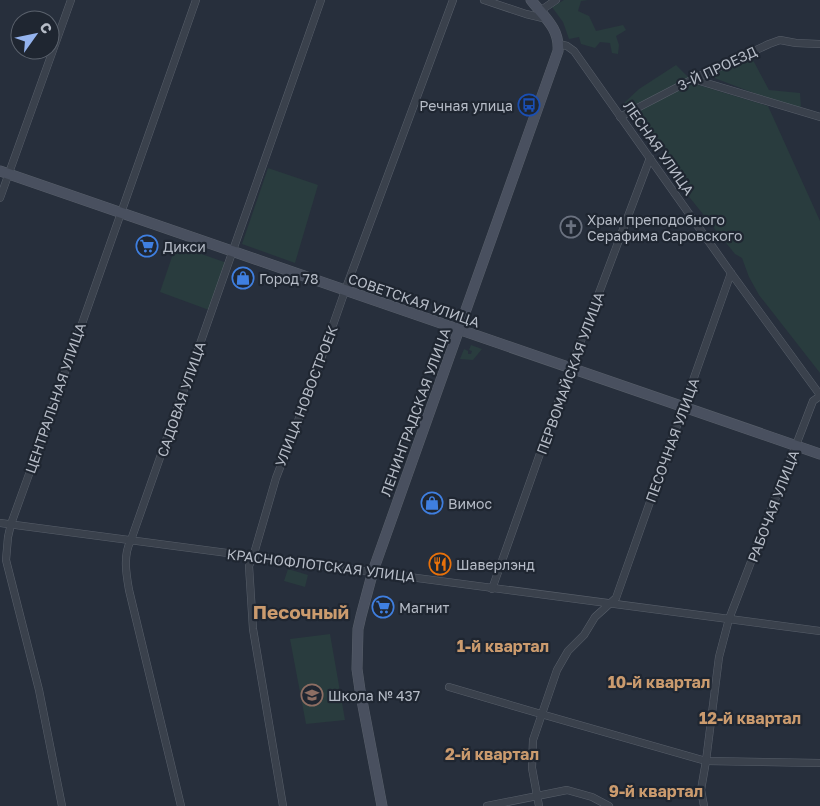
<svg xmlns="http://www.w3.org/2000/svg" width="820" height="806" font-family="'Golos Text',sans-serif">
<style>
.green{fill:#293c3e}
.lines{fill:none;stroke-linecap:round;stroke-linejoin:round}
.street-casing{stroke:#585f6a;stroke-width:8}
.secondary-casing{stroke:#585f6a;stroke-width:11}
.street{stroke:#3a414c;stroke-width:7}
.secondary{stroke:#49505f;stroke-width:10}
.labels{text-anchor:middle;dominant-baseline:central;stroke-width:4.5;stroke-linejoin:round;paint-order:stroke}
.street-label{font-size:14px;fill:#b6bcc7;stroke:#1f2631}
.poi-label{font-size:14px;fill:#b6bcc7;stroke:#1f2631;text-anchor:start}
.quarter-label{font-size:16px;font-weight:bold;fill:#cb9b6e;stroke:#1f2631}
.district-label{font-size:19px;font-weight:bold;fill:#cb9b6e;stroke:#1f2631}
</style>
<rect width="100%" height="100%" fill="#272f3c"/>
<!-- green -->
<g class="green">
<polygon points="564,0 588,0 581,1 578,11 589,16 596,31 623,25 626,30 616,36 619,45 618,54 612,53 610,43 600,42 595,48 581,44 579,37 569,39 563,22 552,7"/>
<polygon points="748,54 754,62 769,90 800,93 801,108 772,100 704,74"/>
<polygon points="676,65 695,84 768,106 820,221 820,373 759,295 749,277 742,258 735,254 670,173 668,162 668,150 648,130 631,116 624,103 639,89"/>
<polygon points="268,168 318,185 295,263 242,244"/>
<polygon points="176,245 227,263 209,310 160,292"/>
<polygon points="471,345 482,349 473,360 460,359 464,349 468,351 468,354 471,354 472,351 469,350"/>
<polygon points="288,569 308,575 305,587 284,581"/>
<polygon points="330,634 345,720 306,724 290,639"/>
</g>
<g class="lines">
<!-- street casing -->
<g class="street-casing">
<g id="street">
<polyline points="484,0 526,14 547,19"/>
<polyline points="540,11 556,0"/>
<polyline points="559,44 567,46 574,51 731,273 820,395"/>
<polyline points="693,79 820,117"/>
<polyline points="620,117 693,79 769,44 780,40 796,43 819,44"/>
<polyline points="0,198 71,0"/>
<polyline points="0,523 820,631"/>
<polyline points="492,589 565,383 650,158"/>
<polyline points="449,687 541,714 706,761 820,763"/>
<polyline points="62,806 39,690 6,560 8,537 11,524 28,477 196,0"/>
<path d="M 181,806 L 129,590 C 126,573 123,555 131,540 L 321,0"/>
<polyline points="283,806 253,629 249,566 253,557 276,478 313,382 347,285 453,0"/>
<polyline points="487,806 567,790 592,797 609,806"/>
<polyline points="539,806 532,768 533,740 557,670 568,651 584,635 595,617 616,598 731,273"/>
<polyline points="704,806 701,790 706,761 719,657 729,619 813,401 820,396"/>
</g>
</g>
<!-- secondary casing -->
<g class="secondary-casing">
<g id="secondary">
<polyline points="0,171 820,454"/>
<path d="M 382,806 L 360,690 L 357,669 L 358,629 L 361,616 L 373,571 L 558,51 C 560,28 543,16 531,0"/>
</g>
</g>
<!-- street -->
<use href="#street" class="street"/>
<!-- secondary -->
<use href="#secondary" class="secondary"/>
</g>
<!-- icons -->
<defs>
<g id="bus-ring" transform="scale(1.125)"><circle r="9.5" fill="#1f2631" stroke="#1a4fb4" stroke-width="1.5"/><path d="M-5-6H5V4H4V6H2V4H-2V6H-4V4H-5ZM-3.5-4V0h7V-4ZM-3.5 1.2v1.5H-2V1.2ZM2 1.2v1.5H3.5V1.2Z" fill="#1a4fb4"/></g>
<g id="church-ring" transform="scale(1.125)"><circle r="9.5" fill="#1f2631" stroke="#6b7280" stroke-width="1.5"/><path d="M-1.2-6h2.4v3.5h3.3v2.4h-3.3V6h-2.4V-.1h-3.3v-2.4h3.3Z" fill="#6b7280"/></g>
<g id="supermarket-ring" transform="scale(1.125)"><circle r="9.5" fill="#1f2631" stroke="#3f7fe0" stroke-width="1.5"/><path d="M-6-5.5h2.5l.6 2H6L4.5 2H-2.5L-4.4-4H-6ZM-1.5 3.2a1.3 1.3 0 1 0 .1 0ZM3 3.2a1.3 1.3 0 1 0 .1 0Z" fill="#3f7fe0"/></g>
<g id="shop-ring" transform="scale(1.125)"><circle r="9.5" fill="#1f2631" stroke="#3f7fe0" stroke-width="1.5"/><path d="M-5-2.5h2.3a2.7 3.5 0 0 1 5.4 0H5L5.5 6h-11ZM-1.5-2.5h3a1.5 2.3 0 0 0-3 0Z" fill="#3f7fe0"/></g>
<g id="restaurant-ring" transform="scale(1.125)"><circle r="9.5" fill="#1f2631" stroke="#e8710a" stroke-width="1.5"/><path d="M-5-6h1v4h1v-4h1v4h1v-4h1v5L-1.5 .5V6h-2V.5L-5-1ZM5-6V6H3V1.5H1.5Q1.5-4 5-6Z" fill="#e8710a"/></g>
<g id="school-ring" transform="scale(1.125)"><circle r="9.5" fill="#1f2631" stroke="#8d6e63" stroke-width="1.5"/><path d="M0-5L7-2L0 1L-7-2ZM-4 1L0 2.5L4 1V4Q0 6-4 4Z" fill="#8d6e63"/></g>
</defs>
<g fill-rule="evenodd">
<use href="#bus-ring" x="529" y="105"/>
<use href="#church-ring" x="571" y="227"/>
<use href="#supermarket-ring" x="147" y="246"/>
<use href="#shop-ring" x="243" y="278"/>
<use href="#shop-ring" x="432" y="503"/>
<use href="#restaurant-ring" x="440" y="564"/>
<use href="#supermarket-ring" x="383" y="607"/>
<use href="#school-ring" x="312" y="695"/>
</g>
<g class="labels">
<!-- street labels -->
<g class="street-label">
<text transform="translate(717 68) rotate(-25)">3-Й ПРОЕЗД</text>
<text transform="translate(659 148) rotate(55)">ЛЕСНАЯ УЛИЦА</text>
<text transform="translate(414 300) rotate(19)">СОВЕТСКАЯ УЛИЦА</text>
<text transform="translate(570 373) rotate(-70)">ПЕРВОМАЙСКАЯ УЛИЦА</text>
<text transform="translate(306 396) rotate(-69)">УЛИЦА НОВОСТРОЕК</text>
<text transform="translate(55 398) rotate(-71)">ЦЕНТРАЛЬНАЯ УЛИЦА</text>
<text transform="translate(181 399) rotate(-71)">САДОВАЯ УЛИЦА</text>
<text transform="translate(415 412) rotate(-70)">ЛЕНИНГРАДСКАЯ УЛИЦА</text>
<text transform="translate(672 440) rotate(-70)">ПЕСОЧНАЯ УЛИЦА</text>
<text transform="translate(773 506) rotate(-69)">РАБОЧАЯ УЛИЦА</text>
<text transform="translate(321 565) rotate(7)">КРАСНОФЛОТСКАЯ УЛИЦА</text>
</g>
<!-- poi labels -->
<g class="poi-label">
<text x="513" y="105" text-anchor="end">Речная улица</text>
<text x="587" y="219">Храм преподобного<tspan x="587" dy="16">Серафима Саровского</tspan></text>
<text x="163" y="246">Дикси</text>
<text x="259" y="278">Город 78</text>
<text x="448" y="503">Вимос</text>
<text x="456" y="564">Шаверлэнд</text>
<text x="399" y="607">Магнит</text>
<text x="328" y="695">Школа № 437</text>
</g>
<!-- quarter labels -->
<g class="quarter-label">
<text x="503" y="646">1-й квартал</text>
<text x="659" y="682">10-й квартал</text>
<text x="750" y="718">12-й квартал</text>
<text x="492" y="754">2-й квартал</text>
<text x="656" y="791">9-й квартал</text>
</g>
<!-- district labels -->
<g class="district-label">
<text x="301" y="611">Песочный</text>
</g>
</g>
<!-- north arrow -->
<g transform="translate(35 35) rotate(57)"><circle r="24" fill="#1f2631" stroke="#5b626d"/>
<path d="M0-4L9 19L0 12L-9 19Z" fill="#94b3ee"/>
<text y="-8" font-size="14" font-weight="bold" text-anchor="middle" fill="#b6bcc7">С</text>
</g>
</svg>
